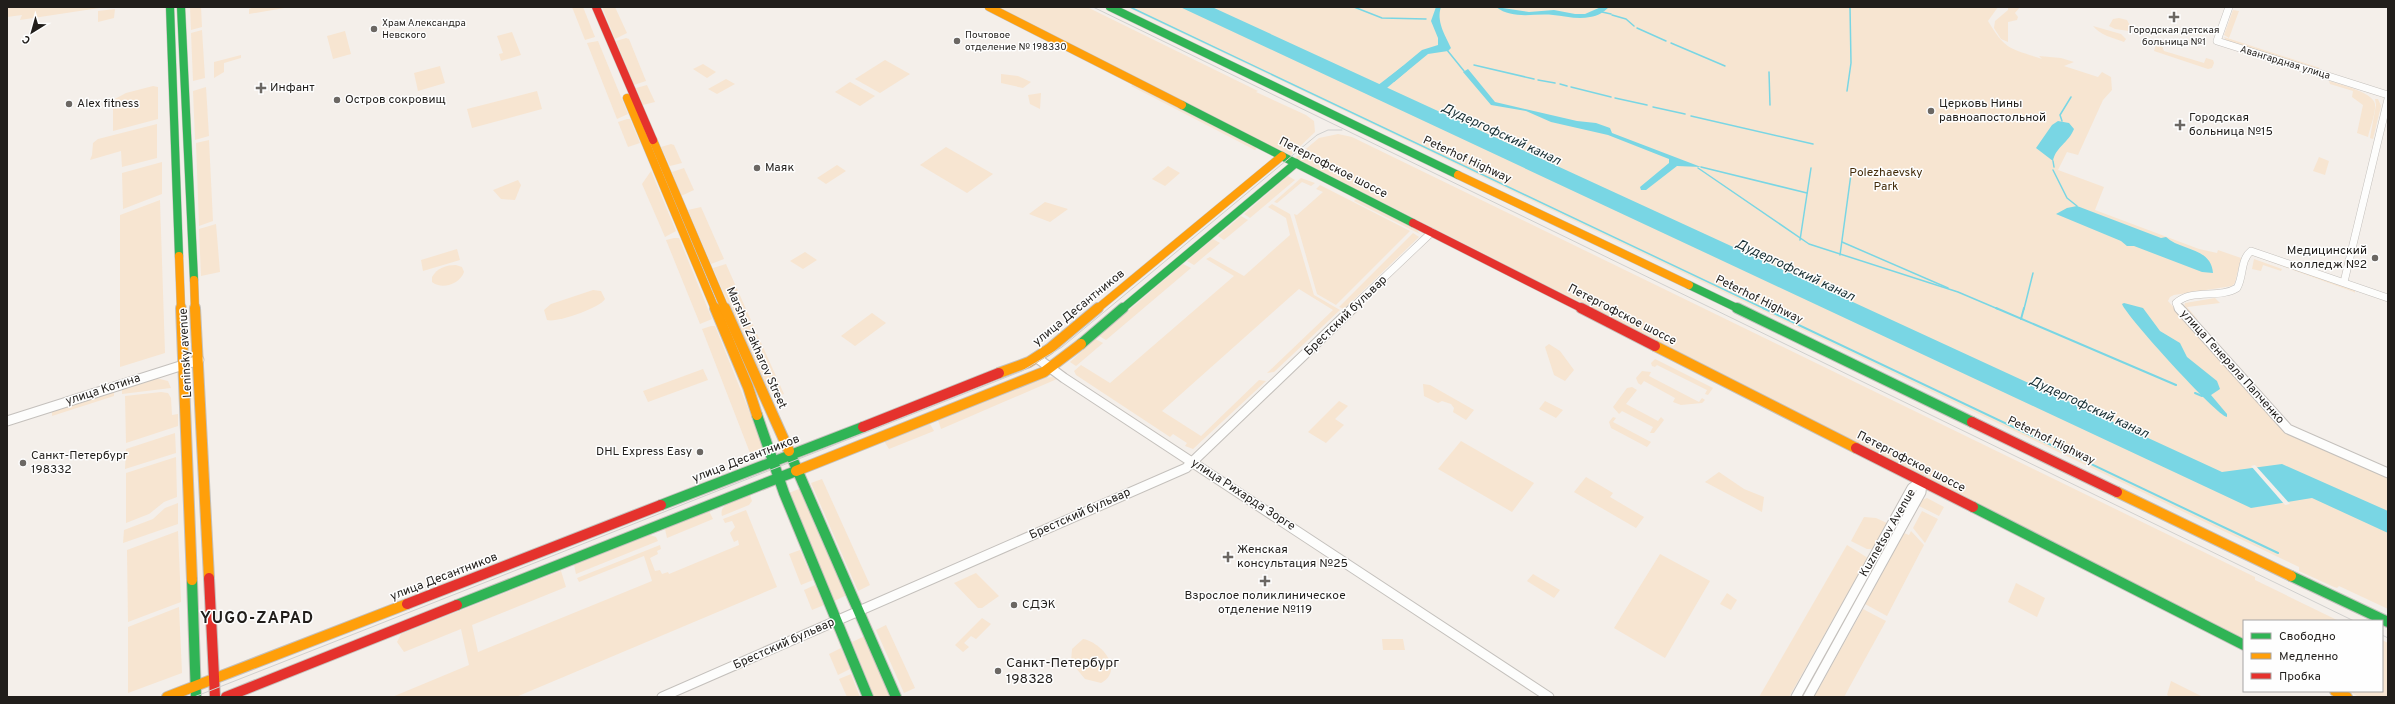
<svg xmlns="http://www.w3.org/2000/svg" width="2395" height="704" font-family="Overpass,sans-serif">
<style>
.green{fill:#f7e5d1}
.water{fill:#79d6e4}
.pier{fill:#f4efea}
.lines{fill:none;stroke-linecap:round;stroke-linejoin:round}
.stream-far1{stroke:#79d6e4;stroke-width:1.5}
.stream{stroke:#79d6e4;stroke-width:2}
.river{fill:#79d6e4;fill-rule:evenodd}
.street-far1-casing{stroke:#c4c0bc;stroke-width:8}
.street-casing{stroke:#c4c0bc;stroke-width:11}
.fast-far1-casing{stroke:#c4c0bc;stroke-width:9}
.fast-casing{stroke:#c4c0bc;stroke-width:12}
.slow-far1-casing{stroke:#c4c0bc;stroke-width:9}
.slow-casing{stroke:#c4c0bc;stroke-width:12}
.jam-far1-casing{stroke:#c4c0bc;stroke-width:9}
.jam-casing{stroke:#c4c0bc;stroke-width:12}
.street-far1{stroke:#fdfdfc;stroke-width:7}
.street{stroke:#fdfdfc;stroke-width:9}
.fast-far1{stroke:#30b455;stroke-width:8}
.fast{stroke:#30b455;stroke-width:10}
.slow-far1{stroke:#ff9f0a;stroke-width:8}
.slow{stroke:#ff9f0a;stroke-width:10}
.jam-far1{stroke:#e5322d;stroke-width:8}
.jam{stroke:#e5322d;stroke-width:10}
.tram{stroke:#d1d0ce;stroke-width:1}
.poi-dot{fill:#6b6763;stroke:#fefefe;stroke-width:1.5}
.labels{text-anchor:middle;dominant-baseline:central;stroke-width:3;stroke-linejoin:round;paint-order:stroke}
.far-poi-label{font-size:10px;fill:#211e1b;stroke:#fefefe;text-anchor:start}
.far-street-label{font-size:10px;fill:#211e1b;stroke:#fefefe}
.poi-label{font-size:12px;fill:#211e1b;stroke:#fefefe;text-anchor:start}
.street-label{font-size:12px;fill:#211e1b;stroke:#fefefe}
.park-label{font-size:12px;fill:#442c0a;stroke:#fefefe}
.water-label{font-size:13px;font-style:italic;fill:#182f33;stroke:#fefefe}
.near-poi-label{font-size:14px;fill:#211e1b;stroke:#fefefe;text-anchor:start}
.district-label{font-size:16px;font-weight:bold;letter-spacing:1px;fill:#211e1b;stroke:#fefefe}
</style>
<rect width="100%" height="100%" fill="#f4efea"/>
<!-- green -->
<g class="green">
<polygon points="106,7 20,20 22,15 7,17 8,7"/>
<polygon points="190,7 201,7 202,27 191,30"/>
<polygon points="254,7 290,7 249,14 249,9"/>
<polygon points="572,7 583,7 595,37 585,40"/>
<polygon points="602,7 615,7 627,33 615,39"/>
<polygon points="995,7 1087,7 1258,91 1256,92 1306,115 1314,121 1315,132 1290,156"/>
<path d="M 1127,7 L 1998,7 L 1988,21 C 2006,51 2010,48 2042,59 L 2039,56 L 2061,58 L 2074,62 L 2064,66 L 2098,77 L 2102,72 L 2111,77 L 2112,90 L 2103,100 L 2078,155 L 2067,152 L 2058,170 L 2104,187 L 2095,210 L 2199,249 L 2217,253 L 2218,250 L 2241,258 L 2235,283 L 2232,286 L 2174,295 L 2170,297 L 2168,301 L 2282,430 L 2388,478 L 2388,609 L 2339,586 L 2337,588 L 2334,587 L 2299,571 L 2299,567 Z"/>
<polygon points="2008,7 2020,7 2015,13 2018,17 2017,20 2008,22 2008,42 2001,39 1994,28 1995,21 2008,10"/>
<polygon points="115,9 114,18 98,22 98,11"/>
<polygon points="2233,10 2239,11 2229,38 2224,35"/>
<polygon points="2119,18 2127,20 2129,24 2135,26 2129,31 2115,29 2109,26 2113,19"/>
<path d="M 2093,26 L 2121,34 L 2126,39 L 2124,42 C 2113,38 2100,35 2093,26 Z"/>
<polygon points="202,30 205,78 193,81 191,33"/>
<polygon points="345,31 351,54 333,59 327,36"/>
<polygon points="512,32 521,55 501,61 499,54 503,53 497,36"/>
<polygon points="2224,37 2320,68 2317,70 2227,42"/>
<polygon points="626,38 629,39 646,81 634,85 616,41"/>
<polygon points="598,41 628,114 617,119 587,43"/>
<polygon points="2157,42 2161,44 2164,51 2204,63 2206,58 2213,60 2214,63 2212,68 2208,69 2154,51"/>
<polygon points="241,55 241,58 224,63 224,72 214,78 214,62"/>
<polygon points="885,60 910,74 880,93 855,79"/>
<polygon points="703,64 716,72 707,78 693,69"/>
<polygon points="440,66 445,83 418,91 414,73"/>
<polygon points="1001,74 1018,76 1031,82 1023,88 1001,83"/>
<polygon points="726,79 735,84 717,94 708,89"/>
<path d="M 2329,81 C 2339,84 2373,92 2375,104 C 2376,113 2370,127 2368,137 L 2357,133 L 2363,105 L 2352,97 L 2353,91 L 2330,84 Z"/>
<polygon points="850,82 875,96 860,106 835,92"/>
<polygon points="647,85 655,102 643,105 636,88"/>
<polygon points="1133,85 1257,148 1255,150 1131,86"/>
<polygon points="153,86 158,87 158,119 113,131 113,100 126,93"/>
<polygon points="206,87 209,136 195,140 193,91"/>
<polygon points="537,91 542,109 472,128 467,109"/>
<polygon points="1041,93 1040,109 1030,104 1028,95"/>
<polygon points="2375,99 2378,99 2381,106 2373,139 2370,138 2376,105"/>
<polygon points="627,119 630,119 640,143 628,147 618,122"/>
<polygon points="157,124 157,158 122,167 121,151 90,160 92,155 93,143 98,139"/>
<polygon points="1338,134 1352,137 2255,577 2255,580 2339,621 2244,621 2244,639 1295,158 1319,138"/>
<polygon points="209,140 213,221 199,226 196,143"/>
<polygon points="671,144 674,145 682,163 670,166 661,147"/>
<polygon points="946,147 993,174 967,193 920,165"/>
<polygon points="2319,157 2329,161 2325,175 2313,171"/>
<polygon points="162,162 162,194 123,209 122,173"/>
<polygon points="837,165 846,171 826,184 817,178"/>
<polygon points="1168,166 1180,173 1165,186 1152,179"/>
<polygon points="684,168 694,190 681,196 672,172"/>
<polygon points="651,171 676,231 665,237 642,184"/>
<polygon points="1288,176 1295,180 1250,218 1244,214"/>
<polygon points="1301,178 1315,183 1311,186 1302,182 1277,203 1274,202"/>
<polygon points="518,180 521,185 515,200 501,199 493,190"/>
<polygon points="1320,185 1410,231 1336,305 1317,294 1294,214 1297,215 1323,192 1316,189"/>
<polygon points="1356,199 1416,229 1420,234 1354,201"/>
<polygon points="160,200 165,353 120,367 120,215"/>
<polygon points="1045,202 1068,209 1050,222 1029,214"/>
<polygon points="1272,204 1290,214 1314,295 1340,310 1274,372 1267,373 1333,310 1299,289 1162,411 1201,436 1259,380 1266,381 1193,449 1185,446 1187,443 1173,434 1170,437 1076,375 1074,371 1081,365 1110,383 1234,276 1206,259 1210,257 1244,276 1290,235 1286,218 1268,207"/>
<polygon points="701,207 724,259 711,264 688,210"/>
<polygon points="1241,216 1248,220 1224,240 1218,236"/>
<polygon points="216,224 220,272 201,276 199,229"/>
<polygon points="1413,233 1419,237 1344,309 1339,307"/>
<polygon points="674,238 679,238 712,319 700,324 666,240"/>
<polygon points="1213,239 1220,243 1194,265 1187,261"/>
<polygon points="457,249 460,260 423,271 421,260"/>
<polygon points="805,252 817,260 803,269 790,261"/>
<polygon points="2254,256 2355,290 2355,293 2354,292"/>
<polygon points="2254,259 2282,269 2281,271 2263,265 2261,271 2252,269"/>
<polygon points="726,264 784,394 775,397 762,384 713,268"/>
<polygon points="1183,264 1191,268 1106,340 1099,336"/>
<path d="M 456,265 L 462,267 L 464,272 C 460,284 442,290 432,282 L 432,277 C 437,268 446,265 456,265 Z"/>
<path d="M 593,290 L 601,291 L 605,299 C 600,308 557,323 547,320 L 544,310 L 551,304 Z"/>
<polygon points="2215,298 2220,303 2187,307 2198,320 2194,318 2184,307 2185,303"/>
<polygon points="872,313 886,323 855,346 841,336"/>
<polygon points="711,326 715,326 764,448 750,453 702,329"/>
<polygon points="1095,339 1103,343 1076,366 1070,362"/>
<polygon points="1549,344 1560,351 1574,370 1565,381 1554,375 1545,347"/>
<polygon points="1655,359 1713,388 1708,395 1705,394 1707,390 1657,365 1655,367 1652,366 1651,363"/>
<polygon points="703,369 708,380 648,402 643,391"/>
<polygon points="1642,371 1651,372 1649,376 1699,402 1702,398 1705,400 1702,403 1681,405 1673,402 1675,398 1644,381 1641,385 1638,383 1636,378"/>
<polygon points="1053,377 1057,379 941,429 938,420 1041,378"/>
<polygon points="156,378 168,381 171,388 122,394 122,389"/>
<polygon points="1423,384 1430,385 1474,410 1466,420 1453,412 1454,408 1451,404 1442,401 1438,403 1424,396"/>
<polygon points="1632,387 1637,390 1626,404 1658,421 1661,417 1664,420 1654,433 1650,433 1653,427 1622,411 1619,414 1613,407 1627,388"/>
<polygon points="114,391 114,396 52,416 52,411"/>
<polygon points="161,392 168,393 171,398 172,415 178,414 178,426 126,443 125,396"/>
<polygon points="1339,401 1348,406 1335,419 1344,425 1326,443 1308,432"/>
<polygon points="1545,401 1563,410 1556,418 1539,409"/>
<polygon points="1613,417 1616,418 1613,422 1651,442 1647,447 1611,428 1609,422"/>
<polygon points="930,424 934,431 889,449 884,441"/>
<polygon points="175,433 176,453 125,469 126,449"/>
<polygon points="1461,441 1534,483 1512,512 1438,469"/>
<polygon points="176,457 177,497 164,502 149,514 126,523 126,473"/>
<polygon points="1719,472 1744,489 1764,497 1762,512 1705,482"/>
<polygon points="1586,477 1613,493 1610,497 1644,517 1636,528 1574,492"/>
<polygon points="822,479 870,585 858,591 811,483"/>
<polygon points="801,488 847,595 834,601 789,493"/>
<path d="M 750,495 L 752,501 L 749,505 L 722,516 C 718,502 741,499 750,495 Z"/>
<polygon points="1927,498 1944,507 1939,516 1919,506 1922,500"/>
<polygon points="178,503 178,524 123,543 124,530 153,519 165,508"/>
<polygon points="746,510 777,587 516,697 392,697 469,665 461,629 404,652 397,642 401,634 561,571 566,587 472,625 478,652 652,581 644,556 579,582 577,578 660,545 661,549 657,551 658,554 650,558 655,571 660,570 662,574 668,572 669,574 739,545 738,540 734,542 730,533 735,527 732,521 725,523 723,519"/>
<polygon points="709,511 713,519 667,538 665,529"/>
<polygon points="1922,511 1938,519 1925,543 1913,528"/>
<polygon points="1864,517 1876,518 1887,523 1873,549 1867,549 1851,541"/>
<polygon points="178,531 181,602 128,622 127,550"/>
<polygon points="1911,531 1924,545 1887,616 1865,604 1904,533 1909,535"/>
<polygon points="650,535 656,537 658,541 576,574 574,565"/>
<polygon points="1847,545 1868,558 1789,697 1759,697"/>
<polygon points="800,550 813,580 801,585 789,554"/>
<polygon points="1660,554 1710,581 1665,658 1614,628"/>
<polygon points="976,573 999,596 982,608 978,608 954,583"/>
<polygon points="1533,574 1560,590 1554,598 1527,581"/>
<polygon points="2016,583 2045,598 2037,617 2008,602"/>
<polygon points="815,585 824,605 812,610 804,590"/>
<polygon points="1727,593 1737,600 1731,610 1720,604"/>
<polygon points="179,607 182,673 128,693 128,627"/>
<polygon points="1863,609 1886,621 1844,697 1814,697"/>
<polygon points="982,618 991,624 976,639 971,636 964,643 969,647 963,652 955,645"/>
<polygon points="886,625 915,688 904,693 876,630"/>
<polygon points="865,636 890,697 874,697 852,642"/>
<path d="M 1083,639 C 1101,642 1125,670 1101,683 L 1085,679 L 1071,662 L 1072,649 Z"/>
<polygon points="1382,639 1403,639 1405,650 1383,650"/>
<polygon points="2382,640 2388,643 2388,697 2359,697 2347,691 2382,691"/>
<polygon points="841,648 850,669 838,675 829,654"/>
<polygon points="851,674 860,697 847,697 839,679"/>
<polygon points="2171,681 2203,697 2170,697 2167,695"/>
</g>
<!-- water -->
<g class="water">
<polygon points="1180,7 1212,7 2222,472 2282,464 2388,511 2388,533 2312,498 2251,508"/>
<path d="M 1436,7 L 1441,7 C 1436,21 1445,35 1451,48 L 1448,51 L 1428,54 L 1394,82 L 1387,79 L 1422,50 L 1438,45 L 1438,38 L 1431,21 Z"/>
<path d="M 1496,7 L 1529,12 L 1554,10 L 1575,14 L 1585,14 L 1601,7 L 1609,7 C 1604,12 1598,16 1590,17 C 1578,20 1565,16 1553,15 C 1534,13 1513,20 1496,7 Z"/>
<polygon points="1468,69 1495,102 1577,121 1596,123 1610,128 1612,133 1701,167 1677,166 1646,190 1641,190 1640,187 1669,163 1669,159 1608,135 1551,122 1526,111 1491,105 1463,72"/>
<path d="M 2058,121 L 2069,123 L 2074,129 C 2069,142 2055,148 2053,161 L 2036,148 L 2052,125 Z"/>
<path d="M 2077,206 L 2161,238 L 2166,237 C 2181,251 2211,247 2213,273 L 2202,272 L 2134,246 L 2127,246 L 2121,241 L 2056,214 L 2067,208 Z"/>
<path d="M 2124,303 L 2143,308 L 2160,331 L 2180,343 L 2187,357 L 2217,381 L 2220,389 L 2211,395 L 2227,414 L 2227,417 C 2217,416 2127,317 2122,304 Z"/>
</g>
<!-- pier -->
<polygon class="pier" points="2255,465 2290,504 2285,505 2251,466"/>
<g class="lines">
<!-- stream-far1 -->
<g class="stream-far1">
<polyline points="1130,7 1765,309"/>
<polyline points="1354,7 1382,18 1426,19"/>
<polyline points="1602,12 1611,14"/>
<polyline points="1612,15 1626,19 1634,26"/>
<polyline points="1637,28 1666,41"/>
<polyline points="1671,43 1725,66"/>
<polyline points="1447,50 1464,71"/>
<polyline points="1474,65 1534,79"/>
<polyline points="1769,72 1770,105"/>
<polyline points="1538,80 1555,83"/>
<polyline points="1560,84 1567,86"/>
<polyline points="1571,87 1611,97"/>
<polyline points="1847,91 1851,63 1850,7"/>
<polyline points="1615,98 1647,105"/>
<polyline points="1653,107 1685,114"/>
<polyline points="1691,116 1813,144"/>
<polyline points="2062,121 2060,115 2071,97"/>
<polyline points="2053,161 2054,167"/>
<polyline points="1701,167 1807,193"/>
<polyline points="1698,168 1809,244 1958,292 1998,309"/>
<polyline points="2053,170 2067,198 2077,206"/>
<polyline points="1800,240 1811,168"/>
<polyline points="1842,242 1948,288"/>
<polyline points="1840,255 1851,174"/>
<polyline points="2024,309 2033,273"/>
</g>
<!-- stream -->
<g class="stream">
<polyline points="1763,308 2278,553"/>
<polyline points="1996,308 2176,385"/>
<polyline points="2021,319 2024,308"/>
<polyline points="2195,393 2202,396"/>
</g>
<!-- river -->
<polygon class="river" points="1403,66 1408,69 1407,71 1381,93 1373,93 1373,89"/>
<!-- street-far1 casing -->
<g class="street-far1-casing">
<g id="street-far1">
<polyline points="2229,7 2217,41 2388,95"/>
<polyline points="2344,282 2388,99"/>
<polyline points="1351,309 1432,232"/>
<path d="M 2179,309 L 2176,303 C 2192,288 2219,299 2237,288 C 2244,276 2240,260 2251,251 L 2388,298"/>
</g>
</g>
<!-- street casing -->
<g class="street-casing">
<g id="street">
<polyline points="2179,308 2288,429 2388,473"/>
<polyline points="1037,358 1064,378 1549,697"/>
<polyline points="7,421 199,360"/>
<polyline points="662,697 1186,468 1353,308"/>
<polyline points="1796,697 1912,488 1922,481"/>
<polyline points="1808,697 1921,492 1922,481"/>
</g>
</g>
<!-- fast-far1 casing -->
<g class="fast-far1-casing">
<g id="fast-far1">
<polyline points="170,7 179,256"/>
<polyline points="181,7 194,280"/>
<polyline points="1110,7 1458,175"/>
<polyline points="1182,105 1413,223"/>
<polyline points="1689,285 1739,309"/>
<polyline points="1122,309 1296,163"/>
</g>
</g>
<!-- fast casing -->
<g class="fast-casing">
<g id="fast">
<polyline points="1737,308 1972,422"/>
<polyline points="1081,344 1123,308"/>
<polyline points="757,415 784,493 868,697"/>
<polyline points="789,451 896,697"/>
<polyline points="661,505 863,427"/>
<polyline points="1973,507 2244,645"/>
<polyline points="2291,576 2388,622"/>
<polyline points="192,580 196,697"/>
<polyline points="457,605 796,471"/>
</g>
</g>
<!-- slow-far1 casing -->
<g class="slow-far1-casing">
<g id="slow-far1">
<polyline points="989,7 1182,105"/>
<polyline points="627,98 715,309"/>
<polyline points="653,140 725,309"/>
<polyline points="1458,175 1689,285"/>
<polyline points="179,256 181,309"/>
<polyline points="194,280 195,309"/>
<polyline points="1097,309 1282,156"/>
</g>
</g>
<!-- slow casing -->
<g class="slow-casing">
<g id="slow">
<polyline points="181,308 192,580"/>
<polyline points="195,308 209,578"/>
<polyline points="715,308 748,387 757,415"/>
<polyline points="725,308 789,451"/>
<polyline points="1655,346 1856,448"/>
<polyline points="999,373 1029,362 1049,349 1098,308"/>
<polyline points="796,471 1044,372 1081,344"/>
<polyline points="2117,492 2291,576"/>
<polyline points="2335,691 2347,697"/>
<polyline points="167,697 407,604"/>
</g>
</g>
<!-- jam-far1 casing -->
<g class="jam-far1-casing">
<g id="jam-far1">
<polyline points="596,7 653,140"/>
<polyline points="1413,223 1583,309"/>
</g>
</g>
<!-- jam casing -->
<g class="jam-casing">
<g id="jam">
<polyline points="1581,308 1655,346"/>
<polyline points="1972,422 2117,492"/>
<polyline points="863,427 999,373"/>
<polyline points="1856,448 1973,507"/>
<polyline points="209,578 215,697"/>
<polyline points="407,604 661,505"/>
<polyline points="226,697 457,605"/>
</g>
</g>
<!-- street-far1 -->
<use href="#street-far1" class="street-far1"/>
<!-- street -->
<use href="#street" class="street"/>
<!-- fast-far1 -->
<use href="#fast-far1" class="fast-far1"/>
<!-- fast -->
<use href="#fast" class="fast"/>
<!-- slow-far1 -->
<use href="#slow-far1" class="slow-far1"/>
<!-- slow -->
<use href="#slow" class="slow"/>
<!-- jam-far1 -->
<use href="#jam-far1" class="jam-far1"/>
<!-- jam -->
<use href="#jam" class="jam"/>
<!-- tram -->
<g class="tram">
<polyline points="1093,7 2354,621"/>
<polyline points="2382,635 2388,638"/>
<polyline points="194,697 1022,371 1062,347 1317,135 1328,130 1342,130"/>
</g>
</g>
<!-- markers -->
<g class="poi-dot">
<path d="M2172 11h4v4h4v4h-4v4h-4v-4h-4v-4h4z"/>
<circle cx="374" cy="29" r="4"/>
<circle cx="957" cy="41" r="4"/>
<path d="M259 82h4v4h4v4h-4v4h-4v-4h-4v-4h4z"/>
<circle cx="337" cy="100" r="4"/>
<circle cx="69" cy="104" r="4"/>
<circle cx="1931" cy="111" r="4"/>
<path d="M2178 119h4v4h4v4h-4v4h-4v-4h-4v-4h4z"/>
<circle cx="757" cy="168" r="4"/>
<circle cx="2375" cy="258" r="4"/>
<circle cx="700" cy="452" r="4"/>
<circle cx="23" cy="463" r="4"/>
<path d="M1226 551h4v4h4v4h-4v4h-4v-4h-4v-4h4z"/>
<path d="M1263 575h4v4h4v4h-4v4h-4v-4h-4v-4h4z"/>
<circle cx="1014" cy="605" r="4"/>
<circle cx="998" cy="671" r="4"/>
</g>
<g class="labels">
<!-- far-poi labels -->
<g class="far-poi-label">
<text x="382" y="23">Храм Александра<tspan x="382" dy="12">Невского</tspan></text>
<text x="2174" y="30" text-anchor="middle">Городская детская<tspan x="2174" dy="12">больница №1</tspan></text>
<text x="965" y="35">Почтовое<tspan x="965" dy="12">отделение № 198330</tspan></text>
</g>
<!-- far-street labels -->
<g class="far-street-label">
<text transform="translate(2285 63) rotate(17)">Авангардная улица</text>
</g>
<!-- poi labels -->
<g class="poi-label">
<text x="270" y="88">Инфант</text>
<text x="345" y="100">Остров сокровищ</text>
<text x="77" y="104">Alex fitness</text>
<text x="1939" y="104">Церковь Нины<tspan x="1939" dy="14">равноапостольной</tspan></text>
<text x="2189" y="118">Городская<tspan x="2189" dy="14">больница №15</tspan></text>
<text x="765" y="168">Маяк</text>
<text x="2367" y="251" text-anchor="end">Медицинский<tspan x="2367" dy="14">колледж №2</tspan></text>
<text x="692" y="452" text-anchor="end">DHL Express Easy</text>
<text x="31" y="456">Санкт-Петербург<tspan x="31" dy="14">198332</tspan></text>
<text x="1237" y="550">Женская<tspan x="1237" dy="14">консультация №25</tspan></text>
<text x="1265" y="596" text-anchor="middle">Взрослое поликлиническое<tspan x="1265" dy="14">отделение №119</tspan></text>
<text x="1022" y="605">СДЭК</text>
</g>
<!-- street labels -->
<g class="street-label">
<text transform="translate(1467 160) rotate(25)">Peterhof Highway</text>
<text transform="translate(1333 168) rotate(27)">Петергофское шоссе</text>
<text transform="translate(1759 300) rotate(26)">Peterhof Highway</text>
<text transform="translate(1079 308) rotate(-39)">улица Десантников</text>
<text transform="translate(1622 315) rotate(27)">Петергофское шоссе</text>
<text transform="translate(1346 316) rotate(-44)">Брестский бульвар</text>
<text transform="translate(756 348) rotate(66)">Marshal Zakharov Street</text>
<text transform="translate(186 353) rotate(-93)">Leninsky avenue</text>
<text transform="translate(2232 367) rotate(48)">улица Генерала Папченко</text>
<text transform="translate(103 390) rotate(-18)">улица Котина</text>
<text transform="translate(2051 441) rotate(26)">Peterhof Highway</text>
<text transform="translate(746 459) rotate(-21)">улица Десантников</text>
<text transform="translate(1911 462) rotate(27)">Петергофское шоссе</text>
<text transform="translate(1243 495) rotate(33)">улица Рихарда Зорге</text>
<text transform="translate(1080 514) rotate(-24)">Брестский бульвар</text>
<text transform="translate(1888 533) rotate(-60)">Kuznetsov Avenue</text>
<text transform="translate(444 577) rotate(-21)">улица Десантников</text>
<text transform="translate(784 644) rotate(-24)">Брестский бульвар</text>
</g>
<!-- park labels -->
<g class="park-label">
<text x="1886" y="173">Polezhaevsky<tspan x="1886" dy="14">Park</tspan></text>
</g>
<!-- water labels -->
<g class="water-label">
<text transform="translate(1501 135) rotate(25)">Дудергофский канал</text>
<text transform="translate(1795 271) rotate(25)">Дудергофский канал</text>
<text transform="translate(2089 408) rotate(25)">Дудергофский канал</text>
</g>
<!-- near-poi labels -->
<g class="near-poi-label">
<text x="1006" y="663">Санкт-Петербург<tspan x="1006" dy="16">198328</tspan></text>
</g>
<!-- district labels -->
<g class="district-label">
<text x="257" y="619">YUGO-ZAPAD</text>
</g>
</g>
<!-- border -->
<rect width="2395" height="704" fill="none" stroke="#211e1b" stroke-width="16"/>
<!-- legend -->
<rect x="2243" y="620" width="140" height="72" fill="#fefefe" stroke="#a6a4a3"/>
<rect x="2251" y="633" width="20" height="6" fill="#30b455" stroke="#a6a4a3"/>
<text x="2279" y="640" font-size="12" fill="#211e1b">Свободно</text>
<rect x="2251" y="653" width="20" height="6" fill="#ff9f0a" stroke="#a6a4a3"/>
<text x="2279" y="660" font-size="12" fill="#211e1b">Медленно</text>
<rect x="2251" y="673" width="20" height="6" fill="#e5322d" stroke="#a6a4a3"/>
<text x="2279" y="680" font-size="12" fill="#211e1b">Пробка</text>
<!-- north arrow -->
<g transform="translate(32 32) rotate(217)" stroke="#fefefe" stroke-width="3" paint-order="stroke">
<path d="M0-3L7 15L0 10L-7 15Z" fill="#211e1b"/>
<text y="-6" font-size="11" font-weight="bold" text-anchor="middle" fill="#211e1b">С</text>
</g>
</svg>
